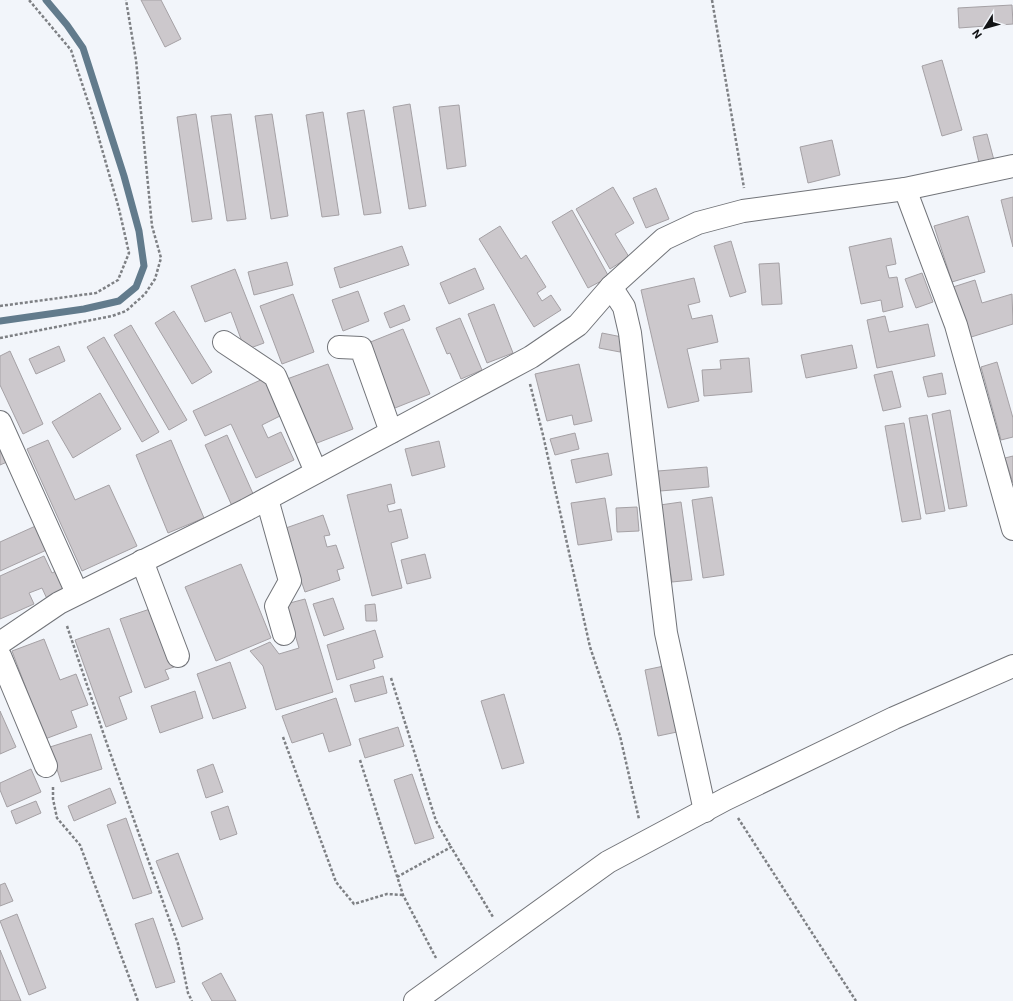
<svg xmlns="http://www.w3.org/2000/svg" width="1013" height="1001" font-family="Roboto,sans-serif">
<style>
.lines{fill:none;stroke-linecap:round;stroke-linejoin:round}
.stream{stroke:#627b8c;stroke-width:7}
.building{fill:#ccc8cc;stroke:#a5a1a5}
.minor-casing{stroke:#727479;stroke-width:24}
.path{stroke:#7e8084;stroke-width:2.5;stroke-dasharray:3 2;stroke-linecap:butt}
.minor{stroke:#fff;stroke-width:22}
</style>
<rect width="100%" height="100%" fill="#f2f5fa"/>
<g class="lines">
<!-- stream -->
<polyline class="stream" points="0,321 84,309 119,301 136,287 144,266 139,231 124,176 83,48 67,25 46,0"/>
</g>
<!-- building -->
<g class="building">
<polygon points="141,0 161,0 181,39 165,47"/>
<polygon points="1012,5 1013,24 959,28 958,8"/>
<polygon points="942,60 962,130 942,136 922,66"/>
<polygon points="410,104 426,206 409,209 393,107"/>
<polygon points="459,105 466,166 447,169 439,107"/>
<polygon points="364,110 381,213 364,215 347,113"/>
<polygon points="323,112 339,215 322,217 306,115"/>
<polygon points="196,114 212,219 192,222 177,117"/>
<polygon points="231,114 246,219 227,221 211,116"/>
<polygon points="272,114 288,216 271,219 255,116"/>
<polygon points="987,134 995,164 980,167 973,137"/>
<polygon points="832,140 840,175 808,183 800,147"/>
<polygon points="613,187 634,223 615,234 629,257 610,269 576,209"/>
<polygon points="656,188 669,219 646,228 633,198"/>
<polygon points="1013,197 1013,247 1001,200"/>
<polygon points="572,210 609,277 588,288 552,222"/>
<polygon points="968,216 985,272 952,282 934,226"/>
<polygon points="500,226 521,259 526,255 546,287 537,293 542,301 551,295 561,310 534,327 479,239"/>
<polygon points="891,238 896,264 886,266 889,278 897,277 903,307 883,312 881,300 861,304 849,247"/>
<polygon points="731,241 746,292 730,297 714,246"/>
<polygon points="402,246 409,265 340,288 334,268"/>
<polygon points="287,262 293,285 254,295 248,272"/>
<polygon points="779,263 782,304 762,305 759,264"/>
<polygon points="475,268 484,289 449,304 440,283"/>
<polygon points="235,269 264,343 245,350 231,312 205,322 191,286"/>
<polygon points="922,273 933,302 916,308 905,279"/>
<polygon points="694,278 700,302 688,305 692,319 712,315 718,342 687,349 699,401 668,408 641,290"/>
<polygon points="975,280 982,303 1012,294 1013,324 968,338 953,287"/>
<polygon points="358,291 369,321 343,331 332,300"/>
<polygon points="293,294 314,352 282,364 260,306"/>
<polygon points="494,304 513,353 487,363 468,314"/>
<polygon points="404,305 410,320 390,328 384,313"/>
<polygon points="174,311 212,372 192,384 155,323"/>
<polygon points="885,316 889,332 928,324 935,356 877,368 867,320"/>
<polygon points="460,318 482,370 461,379 450,353 447,354 436,328"/>
<polygon points="131,325 187,420 169,430 114,335"/>
<polygon points="403,329 430,394 395,408 368,343"/>
<polygon points="602,333 622,337 620,352 599,348"/>
<polygon points="104,337 159,432 142,442 87,347"/>
<polygon points="852,345 857,368 806,378 801,355"/>
<polygon points="59,346 65,361 36,374 29,359"/>
<polygon points="10,351 43,424 23,434 0,385 0,356"/>
<polygon points="749,358 752,392 704,396 702,370 721,369 720,360"/>
<polygon points="997,362 1013,418 1013,437 1001,440 981,367"/>
<polygon points="328,364 353,429 312,445 287,379"/>
<polygon points="579,364 592,421 574,425 572,415 547,421 535,374"/>
<polygon points="892,371 901,407 883,411 874,375"/>
<polygon points="942,373 946,394 928,397 923,377"/>
<polygon points="265,378 282,415 262,425 268,438 281,432 294,460 256,478 231,424 205,436 193,411"/>
<polygon points="100,393 121,429 73,458 52,422"/>
<polygon points="950,410 967,506 949,509 932,414"/>
<polygon points="927,415 945,511 926,514 909,418"/>
<polygon points="904,423 921,519 902,522 885,426"/>
<polygon points="575,433 579,449 555,455 550,439"/>
<polygon points="227,435 254,496 232,506 205,445"/>
<polygon points="48,440 75,500 109,485 137,546 82,571 27,449"/>
<polygon points="171,440 204,518 168,533 136,455"/>
<polygon points="439,441 445,467 412,476 405,449"/>
<polygon points="0,448 7,462 0,465"/>
<polygon points="608,453 612,475 576,483 571,460"/>
<polygon points="1013,456 1013,483 1005,458"/>
<polygon points="707,467 709,487 660,491 658,471"/>
<polygon points="391,484 395,503 387,505 389,512 401,509 408,538 391,543 402,588 372,596 347,495"/>
<polygon points="712,497 724,575 703,578 692,500"/>
<polygon points="605,498 612,540 578,545 571,503"/>
<polygon points="681,502 692,580 672,582 660,505"/>
<polygon points="637,507 639,531 617,532 616,508"/>
<polygon points="323,515 330,535 324,536 327,547 336,545 344,568 337,570 340,580 305,592 283,529"/>
<polygon points="40,524 51,548 0,571 0,542"/>
<polygon points="425,554 431,578 407,584 401,560"/>
<polygon points="44,556 52,573 60,569 71,591 48,601 42,588 29,593 34,604 0,619 0,576"/>
<polygon points="241,564 271,638 216,661 185,587"/>
<polygon points="333,598 344,629 324,636 313,604"/>
<polygon points="305,599 333,692 276,710 263,666 250,651 270,642 279,654 299,648 286,604"/>
<polygon points="375,604 377,621 366,621 365,605"/>
<polygon points="153,608 174,667 165,670 169,679 145,688 120,619"/>
<polygon points="109,628 132,692 119,697 127,719 106,727 75,640"/>
<polygon points="375,630 383,657 373,660 375,668 337,680 327,645"/>
<polygon points="44,639 60,680 76,674 88,705 71,711 77,727 45,739 12,651"/>
<polygon points="230,662 246,708 213,719 197,674"/>
<polygon points="664,666 677,732 658,736 645,670"/>
<polygon points="383,676 387,693 355,702 350,685"/>
<polygon points="195,691 203,718 160,733 151,706"/>
<polygon points="504,694 524,763 502,769 481,701"/>
<polygon points="336,698 351,745 329,752 323,733 292,743 282,716"/>
<polygon points="0,711 16,747 0,754"/>
<polygon points="398,727 404,746 365,758 359,739"/>
<polygon points="91,734 102,769 61,782 50,747"/>
<polygon points="213,764 223,792 206,798 197,770"/>
<polygon points="31,769 41,792 7,807 0,790 0,783"/>
<polygon points="412,774 434,838 415,844 394,780"/>
<polygon points="110,788 116,803 74,821 68,806"/>
<polygon points="36,801 41,813 16,824 11,811"/>
<polygon points="228,806 237,834 220,840 211,812"/>
<polygon points="126,818 152,893 133,899 107,825"/>
<polygon points="178,853 203,919 182,927 156,861"/>
<polygon points="5,883 13,901 0,906 0,885"/>
<polygon points="17,914 46,988 29,995 0,921"/>
<polygon points="153,918 175,982 156,988 135,924"/>
<polygon points="0,950 21,1001 0,1001"/>
<polygon points="221,973 236,1001 212,1001 202,983"/>
</g>
<g class="lines">
<!-- minor casing -->
<g class="minor-casing">
<g id="minor">
<polyline points="905,189 956,325 1013,529"/>
<polyline points="611,287 624,307 630,333 666,633 705,811"/>
<polyline points="224,342 275,376 316,472"/>
<polyline points="339,347 361,348 391,432"/>
<polyline points="0,422 77,593"/>
<polyline points="267,499 290,581 276,606 284,634"/>
<polyline points="142,561 178,656"/>
<polyline points="0,643 59,603 246,510 531,357 578,325 611,287 664,239 698,223 743,211 905,189 1013,166"/>
<polyline points="0,656 46,766"/>
<polyline points="415,1001 608,862 726,799 894,718 1013,666"/>
</g>
</g>
<!-- path -->
<g class="path">
<polyline points="712,0 744,188"/>
<polyline points="0,306 96,293 118,280 129,253 119,209 92,114 71,50 29,0"/>
<polyline points="0,338 112,316 126,311 145,294 155,279 161,258 152,226 136,60 126,0"/>
<polyline points="530,384 543,435 590,647 620,736 639,819"/>
<polyline points="67,626 107,744 178,944 188,993 192,1001"/>
<polyline points="391,678 436,821 451,847"/>
<polyline points="283,737 336,882 354,904 387,894 403,895"/>
<polyline points="360,760 403,895 436,958"/>
<polyline points="53,787 53,799 57,818 80,845 138,1001"/>
<polyline points="738,818 856,1001"/>
<polyline points="397,877 451,847 493,917"/>
</g>
<!-- minor -->
<use href="#minor" class="minor"/>
</g>
<!-- north arrow -->
<g transform="translate(985 28) rotate(233)" stroke="#f2f5fa" stroke-width="3" paint-order="stroke">
<path d="M0-3L7 15L0 10L-7 15Z" fill="#121315"/>
<text y="-6" font-size="11" font-weight="bold" text-anchor="middle" fill="#121315">N</text>
</g>
</svg>
